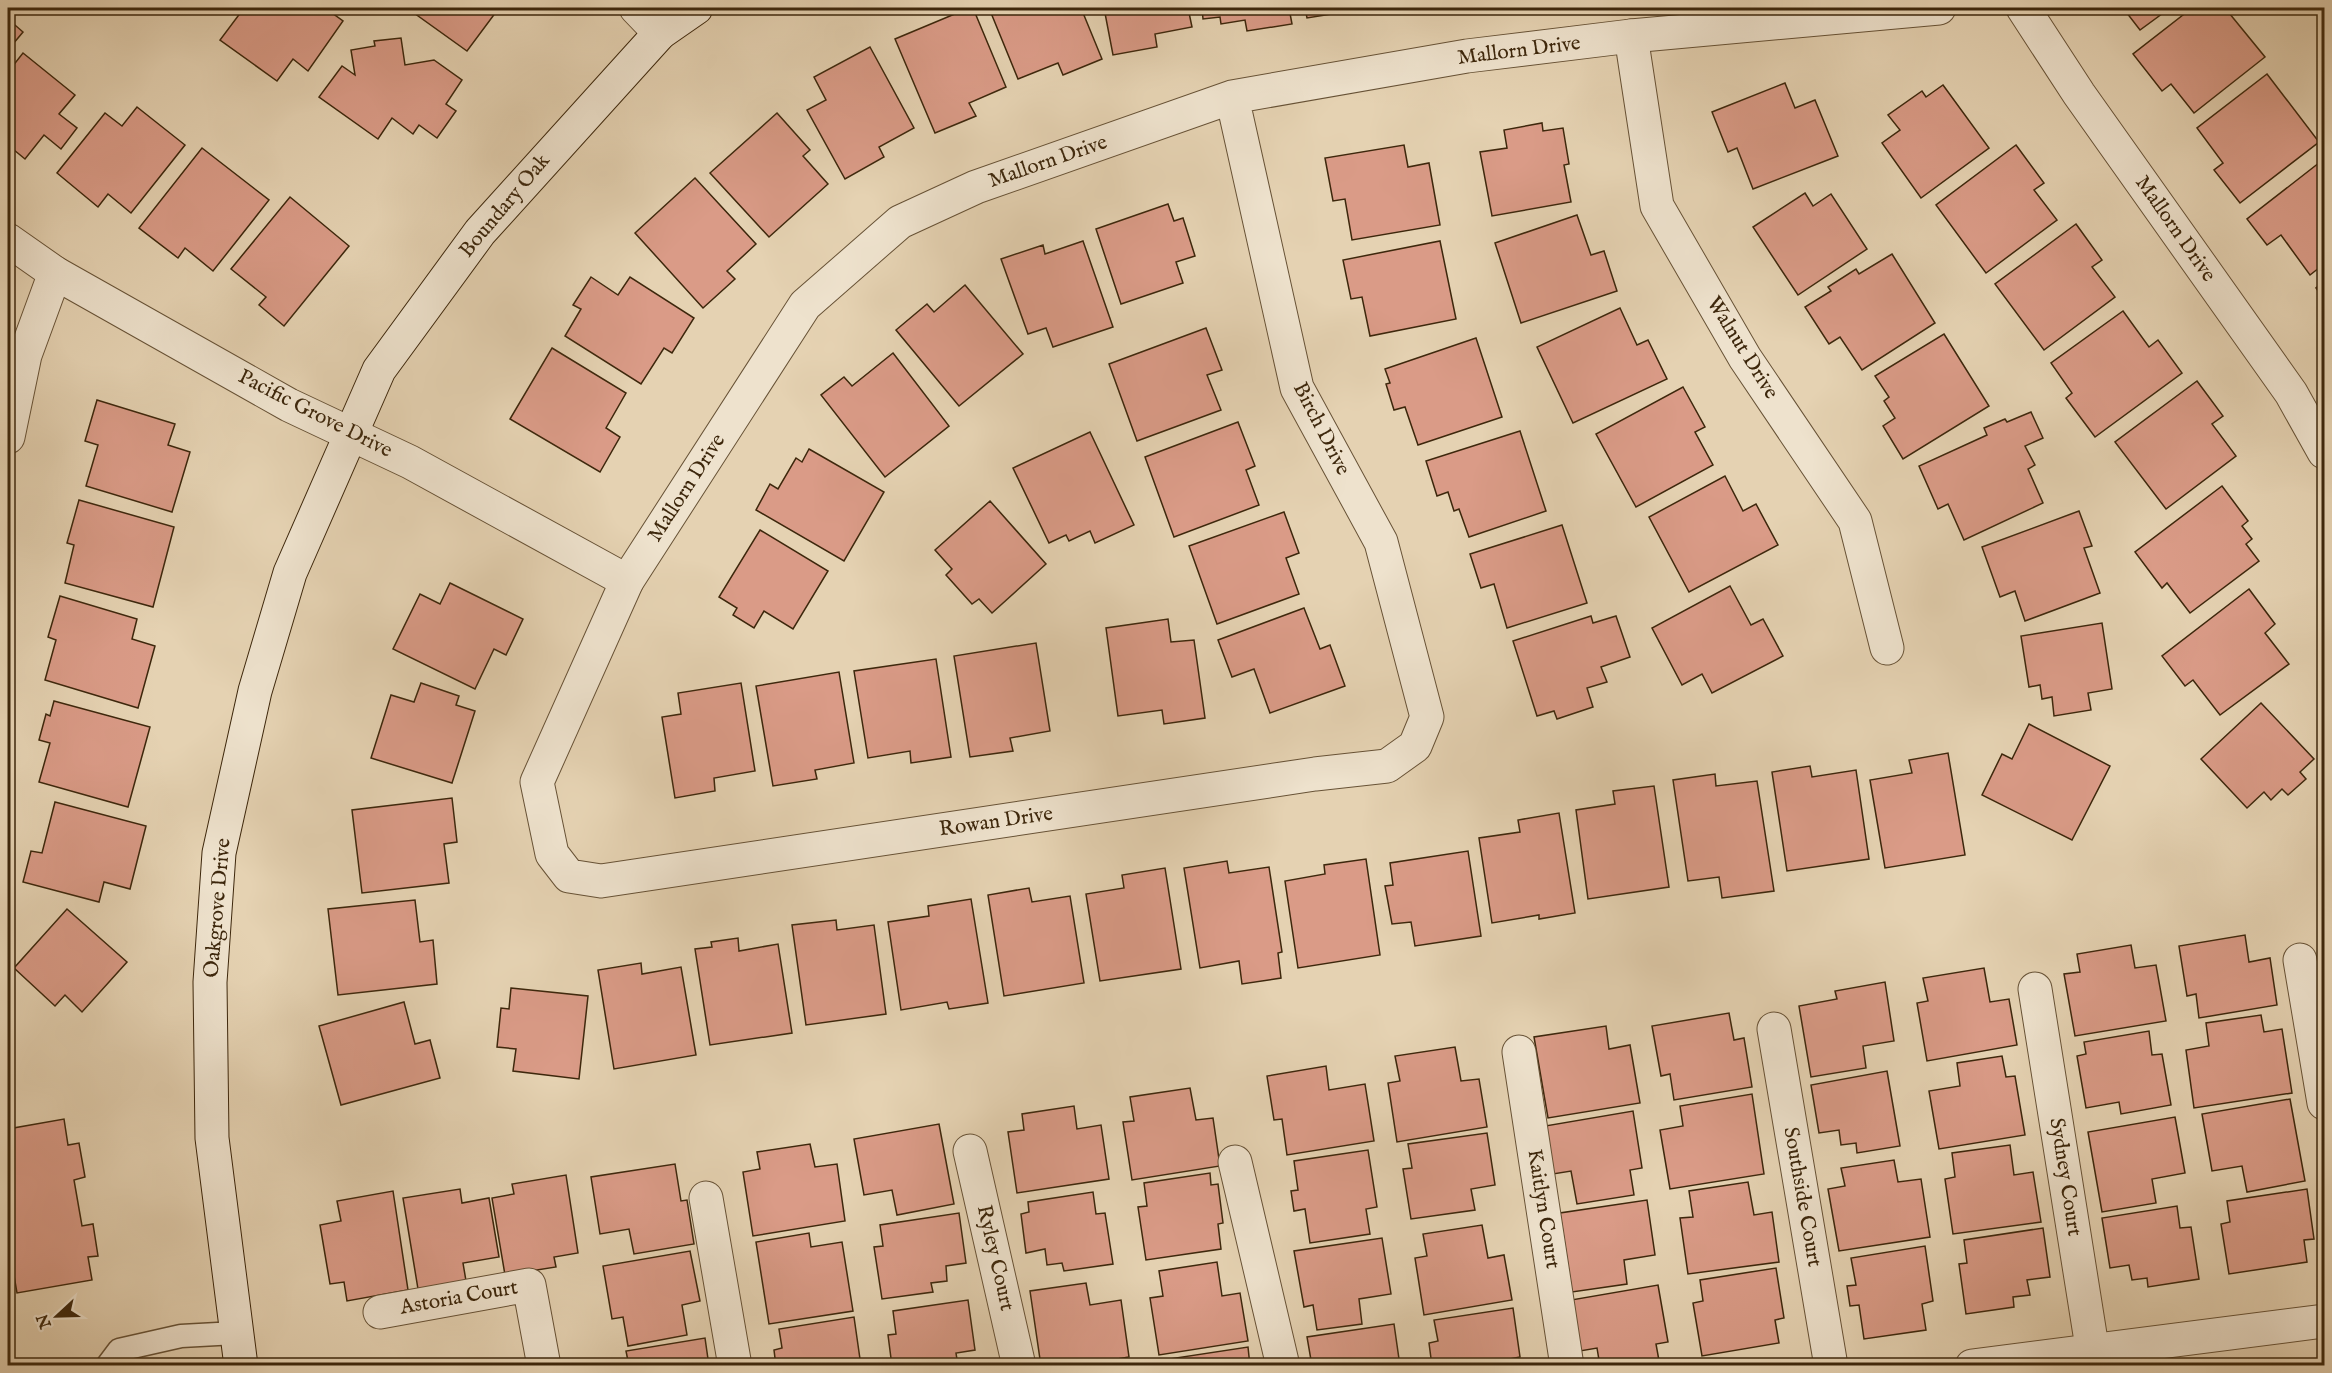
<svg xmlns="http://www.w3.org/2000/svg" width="2332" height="1373" font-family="'IM FELL English',serif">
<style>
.building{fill:#da9b87;stroke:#3d270c;stroke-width:1.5}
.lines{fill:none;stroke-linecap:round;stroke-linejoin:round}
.lane-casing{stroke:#675236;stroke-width:25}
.street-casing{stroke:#675236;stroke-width:35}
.secondary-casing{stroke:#3d270c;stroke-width:35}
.lane{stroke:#eee2cd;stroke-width:22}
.street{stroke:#eee2cd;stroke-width:33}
.secondary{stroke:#eee2cd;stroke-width:33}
.labels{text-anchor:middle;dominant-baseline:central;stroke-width:4.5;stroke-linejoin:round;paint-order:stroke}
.street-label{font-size:21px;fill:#3d270c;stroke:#eee2cd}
</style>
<rect width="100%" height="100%" fill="#e5d2b2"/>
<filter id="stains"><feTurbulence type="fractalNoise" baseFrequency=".00333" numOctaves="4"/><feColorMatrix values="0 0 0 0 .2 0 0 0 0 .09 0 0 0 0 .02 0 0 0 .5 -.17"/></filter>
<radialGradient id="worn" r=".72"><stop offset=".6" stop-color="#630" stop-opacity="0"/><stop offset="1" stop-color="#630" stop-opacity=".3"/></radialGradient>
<!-- building -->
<g class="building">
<polygon points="244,8 325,8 343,21 308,71 293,59 277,81 220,40"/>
<polygon points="407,8 499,8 467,51"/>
<polygon points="969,8 973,8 1006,87 969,103 976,116 935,133 895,39"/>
<polygon points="989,8 1081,8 1102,59 1063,75 1058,63 1018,79"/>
<polygon points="1104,8 1188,8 1192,27 1155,34 1157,47 1113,55"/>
<polygon points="1202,8 1289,8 1292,24 1247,31 1245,20 1221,24 1220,17 1203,19"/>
<polygon points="1305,8 1350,8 1350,11 1307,18"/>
<polygon points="2123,8 2170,8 2140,30"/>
<polygon points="2192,8 2225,8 2265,57 2194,113 2171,84 2162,91 2133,54"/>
<polygon points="8,19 23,32 8,50"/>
<polygon points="401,38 405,65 434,60 462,80 446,104 456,111 437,138 419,125 413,134 392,118 378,139 319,97 342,66 355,75 351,50 375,46 374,41"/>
<polygon points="870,47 914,128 879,147 884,157 845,179 807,110 826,100 814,77"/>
<polygon points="23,53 75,95 59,114 77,128 61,149 44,135 25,159 8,145 8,72"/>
<polygon points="2267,74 2319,142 2240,203 2214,170 2223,163 2197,128"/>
<polygon points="1785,83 1795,108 1815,100 1838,156 1753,189 1737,148 1728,152 1712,112"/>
<polygon points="1943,85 1989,148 1921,198 1882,143 1900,130 1888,115 1922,91 1926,97"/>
<polygon points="137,107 185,145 131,213 108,194 98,207 57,173 105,113 122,126"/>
<polygon points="777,113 810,150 803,156 828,184 769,237 710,173"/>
<polygon points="1542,123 1543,131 1563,128 1569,164 1564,165 1571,202 1492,216 1480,152 1507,148 1504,130"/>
<polygon points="1404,145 1408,167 1429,163 1440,225 1352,240 1345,199 1333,201 1325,158"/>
<polygon points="2016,145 2044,183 2034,190 2057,220 1986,273 1936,205"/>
<polygon points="202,148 269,200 213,271 185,248 178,258 139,228"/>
<polygon points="2324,159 2324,264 2310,275 2281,235 2267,245 2247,219"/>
<polygon points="695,178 756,244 727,271 735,279 703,308 635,233"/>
<polygon points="1805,193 1813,206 1831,194 1867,249 1798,295 1753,227"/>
<polygon points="290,197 349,246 284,326 259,305 266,297 231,269"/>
<polygon points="1168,204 1174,221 1183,218 1195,256 1176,262 1183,283 1121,304 1096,229"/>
<polygon points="1577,215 1591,255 1604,251 1617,291 1521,323 1495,243"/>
<polygon points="2076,224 2102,260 2092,267 2115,297 2044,350 1995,284"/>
<polygon points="1083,241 1113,327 1053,347 1046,328 1028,334 1001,259 1043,245 1045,254"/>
<polygon points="1440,241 1456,319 1370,336 1362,297 1351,299 1343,260"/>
<polygon points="1892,254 1935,323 1862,370 1840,337 1829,344 1805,307 1831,291 1828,287 1856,269 1859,274"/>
<polygon points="591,277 618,295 630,277 694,318 672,353 664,348 641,384 565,336 581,309 573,305"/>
<polygon points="2324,281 2324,300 2316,288"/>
<polygon points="965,285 1023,354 959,406 896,330 927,304 934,312"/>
<polygon points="1620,308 1637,345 1648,340 1667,379 1573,423 1537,347"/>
<polygon points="2123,311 2149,347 2158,340 2182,373 2095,437 2066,398 2072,393 2051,363"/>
<polygon points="1206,328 1222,370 1207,375 1221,410 1137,441 1109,364"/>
<polygon points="1944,334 1989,406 1903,459 1883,426 1895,418 1884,401 1889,397 1875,376"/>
<polygon points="1476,338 1502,417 1418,445 1405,407 1394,410 1386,384 1390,383 1385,369"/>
<polygon points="552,348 626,393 606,428 620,437 600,472 510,419"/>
<polygon points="893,353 949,426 885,477 821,395 844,377 852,386"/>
<polygon points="2197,381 2223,416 2212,424 2236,456 2166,509 2115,442"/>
<polygon points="1683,387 1705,427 1695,432 1713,465 1636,507 1596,434"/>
<polygon points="97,400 175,424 168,445 190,452 172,512 86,486 98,445 85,441"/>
<polygon points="2031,412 2043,438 2025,446 2035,465 2028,469 2043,503 1964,540 1948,504 1938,509 1919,466 1987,435 1984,428 2005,419 2007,422"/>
<polygon points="1238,422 1255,466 1246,470 1259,505 1174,537 1145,457"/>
<polygon points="1520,431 1546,511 1469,537 1459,509 1454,511 1448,492 1437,496 1426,461"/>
<polygon points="1090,432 1134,525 1095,543 1090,531 1069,541 1066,535 1049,543 1013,468"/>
<polygon points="809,449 884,492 844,561 756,510 770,484 778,489 796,458 802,462"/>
<polygon points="1725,476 1743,511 1756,504 1778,545 1689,592 1649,517"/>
<polygon points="2222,486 2248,521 2242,526 2252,539 2246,544 2259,561 2190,613 2167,583 2162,588 2135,552"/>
<polygon points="79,500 174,527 153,607 65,583 74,545 67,543"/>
<polygon points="990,501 1046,564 992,613 979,599 972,604 946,575 952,569 935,550"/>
<polygon points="2079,511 2092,546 2084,548 2100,593 2025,621 2015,591 2000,597 1982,547"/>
<polygon points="1284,512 1299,553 1286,558 1299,594 1217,624 1189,546"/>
<polygon points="1562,525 1587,603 1507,628 1494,584 1481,588 1470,554"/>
<polygon points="760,530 828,571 793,629 764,611 754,628 733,615 737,608 719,597"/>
<polygon points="450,583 523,619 506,655 494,649 475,689 393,649 420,594 440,604"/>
<polygon points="1730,586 1751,625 1763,619 1783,656 1712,693 1702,674 1682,685 1652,628"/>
<polygon points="2249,589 2275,624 2265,633 2289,664 2220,715 2193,680 2185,686 2162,656"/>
<polygon points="60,596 137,619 132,639 155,646 138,708 45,680 56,640 48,637"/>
<polygon points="1304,608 1320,649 1330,645 1345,686 1270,713 1254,669 1232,677 1218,640"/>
<polygon points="1591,616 1593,623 1616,616 1630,657 1601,667 1607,682 1587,688 1593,707 1557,719 1554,711 1537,716 1513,641"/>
<polygon points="1168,619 1171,642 1194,640 1205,718 1164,724 1162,710 1118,716 1106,628"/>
<polygon points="2102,623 2112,689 2088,693 2091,710 2054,716 2052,697 2042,699 2040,685 2029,687 2021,636"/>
<polygon points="1036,643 1050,731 1010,738 1013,751 970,757 954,656"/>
<polygon points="936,659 951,757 911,763 910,751 868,758 854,671"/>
<polygon points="839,672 854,763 815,770 817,779 773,786 756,686"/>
<polygon points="421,683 459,696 456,705 475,711 452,783 371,758 391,695 414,702"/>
<polygon points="741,683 755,771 714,778 715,791 675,798 662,717 681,714 678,693"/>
<polygon points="54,701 150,727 128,807 39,782 50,743 39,740 46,714 50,716"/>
<polygon points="2261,703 2314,759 2300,772 2306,779 2288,795 2282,789 2271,800 2264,792 2247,808 2201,759"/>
<polygon points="2029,724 2110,766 2072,840 1982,795 2002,754 2012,759"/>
<polygon points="1948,753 1965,855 1885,868 1870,780 1912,773 1909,760"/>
<polygon points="1810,766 1812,777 1856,770 1869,859 1787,871 1772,772"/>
<polygon points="1715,774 1716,786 1757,781 1774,891 1722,898 1719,877 1688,881 1673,780"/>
<polygon points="1654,786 1669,887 1588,899 1576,810 1615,804 1613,791"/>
<polygon points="452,798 457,842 444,844 449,883 362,893 352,810"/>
<polygon points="55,802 146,826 130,889 104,882 99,902 23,882 31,851 42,853"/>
<polygon points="1559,813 1575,913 1539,919 1539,915 1492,923 1479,838 1520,832 1518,820"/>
<polygon points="1468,851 1481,936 1415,946 1411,922 1392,924 1385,886 1393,885 1390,863"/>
<polygon points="1366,859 1380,955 1298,968 1285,881 1325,874 1324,865"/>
<polygon points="1227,861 1229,873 1269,867 1282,952 1278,953 1281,978 1242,984 1239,961 1200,968 1184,868"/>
<polygon points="1165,868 1181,969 1100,981 1086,894 1124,888 1122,875"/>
<polygon points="1029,888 1032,902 1070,896 1084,983 1004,996 988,895"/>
<polygon points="971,899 988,1003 949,1009 947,1002 901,1010 888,922 929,916 928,906"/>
<polygon points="415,900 420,942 433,940 437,984 338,995 328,909"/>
<polygon points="67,909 127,962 82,1012 65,995 55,1006 14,968"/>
<polygon points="836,920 837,930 874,925 886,1014 806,1025 792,925"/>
<polygon points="2245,935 2249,962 2270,958 2277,1005 2199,1018 2196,994 2187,996 2179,946"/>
<polygon points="738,938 739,951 778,944 792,1033 710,1045 695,949 712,947 711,942"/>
<polygon points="2131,945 2135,968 2156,965 2166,1021 2075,1036 2064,974 2080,972 2077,954"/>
<polygon points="641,963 642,974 681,967 696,1055 614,1069 598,970"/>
<polygon points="1984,968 1990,1002 2009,999 2017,1045 1927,1061 1917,1003 1928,1001 1923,978"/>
<polygon points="1885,982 1894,1041 1863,1046 1866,1068 1811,1077 1799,1006 1837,999 1835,991"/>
<polygon points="511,988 588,996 579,1079 513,1071 516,1049 497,1047 501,1008 509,1009"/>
<polygon points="404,1002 415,1044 430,1040 440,1078 341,1105 319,1026"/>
<polygon points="1729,1013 1734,1040 1744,1038 1752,1087 1674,1100 1670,1074 1661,1076 1652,1026"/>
<polygon points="2261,1015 2264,1032 2282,1029 2292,1093 2194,1108 2186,1050 2209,1046 2206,1023"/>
<polygon points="1606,1026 1609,1049 1630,1045 1640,1103 1548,1118 1534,1037"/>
<polygon points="2149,1031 2152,1055 2162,1054 2171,1105 2121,1114 2119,1102 2086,1108 2077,1056 2086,1054 2084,1042"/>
<polygon points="1455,1047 1461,1081 1479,1079 1487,1127 1397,1142 1388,1083 1400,1081 1395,1056"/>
<polygon points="2002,1056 2006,1077 2015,1076 2025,1135 1939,1149 1929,1091 1960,1086 1957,1063"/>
<polygon points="1326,1066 1329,1090 1365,1084 1374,1141 1287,1155 1282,1119 1274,1120 1267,1076"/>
<polygon points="1887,1071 1900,1146 1857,1153 1856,1143 1841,1145 1839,1130 1819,1133 1811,1085"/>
<polygon points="1190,1088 1196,1120 1213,1118 1220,1166 1132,1180 1123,1122 1134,1121 1130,1097"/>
<polygon points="1752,1094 1764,1174 1670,1189 1660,1130 1683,1126 1680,1106"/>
<polygon points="2290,1099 2305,1181 2247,1192 2242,1166 2212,1171 2202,1114"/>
<polygon points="1074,1106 1077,1129 1101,1125 1109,1179 1017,1193 1008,1132 1024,1130 1022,1114"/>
<polygon points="1633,1111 1642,1168 1630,1170 1634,1195 1577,1204 1571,1171 1553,1174 1545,1126"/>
<polygon points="2175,1117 2185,1173 2152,1179 2156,1203 2102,1212 2088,1132"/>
<polygon points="64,1119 68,1145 79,1143 85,1177 74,1180 82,1226 93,1224 98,1256 88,1257 92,1280 17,1293 12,1264 8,1265 8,1129"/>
<polygon points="939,1124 954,1204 897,1215 892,1190 864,1195 854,1139"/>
<polygon points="1487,1133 1495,1185 1471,1189 1475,1210 1411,1219 1403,1169 1412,1168 1408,1144"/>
<polygon points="810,1144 815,1167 837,1164 845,1221 753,1236 743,1172 760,1169 757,1152"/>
<polygon points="2010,1145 2014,1175 2033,1172 2041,1222 1953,1234 1945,1179 1955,1177 1952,1153"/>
<polygon points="1368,1150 1377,1207 1366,1209 1370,1234 1310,1243 1305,1209 1294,1211 1291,1191 1298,1190 1294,1161"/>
<polygon points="1894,1160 1898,1182 1921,1179 1930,1237 1839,1251 1828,1189 1845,1186 1841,1168"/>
<polygon points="675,1164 681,1201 687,1200 694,1244 634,1254 629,1229 600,1234 591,1177"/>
<polygon points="1210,1173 1211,1185 1218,1184 1223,1223 1218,1224 1221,1249 1146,1260 1138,1207 1147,1206 1144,1183"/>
<polygon points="566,1175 578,1253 554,1257 556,1267 505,1275 492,1198 514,1194 512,1184"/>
<polygon points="1748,1182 1754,1215 1772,1212 1779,1262 1688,1274 1680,1218 1693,1217 1689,1191"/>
<polygon points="460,1189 462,1203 489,1198 499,1257 463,1263 466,1281 418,1289 403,1198"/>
<polygon points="2307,1189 2314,1239 2304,1240 2307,1262 2229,1274 2221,1224 2230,1222 2227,1201"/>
<polygon points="393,1191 408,1290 347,1301 344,1282 330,1284 320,1225 341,1221 337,1201"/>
<polygon points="1093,1192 1096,1214 1105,1213 1113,1264 1064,1271 1062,1263 1047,1265 1045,1249 1026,1253 1021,1214 1029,1212 1028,1202"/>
<polygon points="1647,1200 1655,1255 1624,1260 1627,1284 1572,1292 1560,1213"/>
<polygon points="2177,1206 2180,1228 2191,1227 2199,1279 2148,1287 2147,1278 2132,1280 2129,1265 2110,1268 2102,1218"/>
<polygon points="959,1213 966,1263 946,1266 947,1281 931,1283 933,1292 882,1299 874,1247 883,1246 880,1225"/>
<polygon points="1482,1225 1488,1258 1504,1255 1512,1300 1424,1315 1415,1258 1427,1256 1423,1234"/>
<polygon points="2043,1228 2050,1277 2027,1280 2030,1295 2013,1297 2014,1307 1966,1314 1959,1264 1967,1263 1964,1240"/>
<polygon points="809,1233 811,1247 842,1242 853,1311 769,1324 756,1242"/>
<polygon points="1382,1238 1391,1294 1359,1299 1362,1324 1317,1330 1313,1305 1304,1307 1294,1251"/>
<polygon points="1925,1246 1933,1301 1922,1304 1926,1330 1864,1339 1859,1305 1850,1306 1847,1286 1856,1285 1851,1258"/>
<polygon points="690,1251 700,1301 682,1305 687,1335 628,1346 623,1317 612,1319 603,1266"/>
<polygon points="1217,1262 1222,1296 1240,1293 1248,1341 1159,1355 1150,1298 1163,1296 1159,1271"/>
<polygon points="1776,1268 1784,1318 1775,1320 1779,1343 1702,1356 1693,1303 1703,1301 1700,1280"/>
<polygon points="1086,1283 1090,1305 1121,1300 1129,1357 1075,1366 1041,1366 1030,1291"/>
<polygon points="1658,1285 1668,1342 1656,1344 1660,1366 1600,1366 1597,1348 1580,1351 1571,1300"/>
<polygon points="968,1300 975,1350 956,1353 958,1366 892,1366 888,1335 896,1334 893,1311"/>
<polygon points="1513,1308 1520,1357 1499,1361 1500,1366 1432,1366 1429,1343 1438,1341 1434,1320"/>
<polygon points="854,1317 861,1366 776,1366 774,1350 782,1348 779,1329"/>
<polygon points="1394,1324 1400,1366 1312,1366 1307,1337"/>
<polygon points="705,1338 709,1366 629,1366 626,1351"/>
<polygon points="1248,1347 1250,1366 1171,1366 1169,1359"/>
</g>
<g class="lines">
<!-- lane casing -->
<g class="lane-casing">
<polyline id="lane" points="107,1366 119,1350 181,1336 236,1333"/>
</g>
<!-- street casing -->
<g class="street-casing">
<g id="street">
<polyline points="636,8 660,33"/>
<polyline points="2023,8 2079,94 2291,393 2324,452"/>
<polyline points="1631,36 1657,206 1745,358 1855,521 1887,648"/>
<polyline points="1232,97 1297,388 1381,542 1427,717 1415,746 1387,766 1315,774 601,881 569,876 552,854 537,782 627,581 805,305 900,222 976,187 1232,97 1467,56 1631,36 1939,8"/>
<polyline points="8,240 55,273 289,405 410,462 627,581"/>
<polyline points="8,437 25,355 55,273"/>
<polyline points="2300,960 2324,1103"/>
<polyline points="2035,989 2095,1366"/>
<polyline points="1774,1029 1831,1366"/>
<polyline points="1519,1052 1567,1366"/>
<polyline points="970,1151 1019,1366"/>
<polyline points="1235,1162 1283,1366"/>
<polyline points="706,1198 735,1366"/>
<polyline points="380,1312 529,1285 544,1366"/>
<polyline points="1972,1366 2324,1321"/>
</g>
</g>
<!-- secondary casing -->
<g class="secondary-casing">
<polyline id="secondary" points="241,1366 212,1138 210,982 219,853 255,691 290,573 379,370 480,232 660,33 696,8"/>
</g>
<!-- lane -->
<use href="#lane" class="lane"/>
<!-- street -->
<use href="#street" class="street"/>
<!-- secondary -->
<use href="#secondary" class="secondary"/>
</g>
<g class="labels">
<!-- street labels -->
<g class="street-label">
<text transform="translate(1519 51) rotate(-7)">Mallorn Drive</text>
<text transform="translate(1048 162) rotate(-19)">Mallorn Drive</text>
<text transform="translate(505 206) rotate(-50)">Boundary Oak</text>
<text transform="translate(2175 229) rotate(55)">Mallorn Drive</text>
<text transform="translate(1742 348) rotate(58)">Walnut Drive</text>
<text transform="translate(315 414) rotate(27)">Pacific Grove Drive</text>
<text transform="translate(1321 429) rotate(63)">Birch Drive</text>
<text transform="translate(687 488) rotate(-57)">Mallorn Drive</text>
<text transform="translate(996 822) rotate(-8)">Rowan Drive</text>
<text transform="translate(218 908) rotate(-85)">Oakgrove Drive</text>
<text transform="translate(2065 1177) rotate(81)">Sydney Court</text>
<text transform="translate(1802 1197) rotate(80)">Southside Court</text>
<text transform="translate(1543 1209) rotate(81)">Kaitlyn Court</text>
<text transform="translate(995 1258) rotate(77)">Ryley Court</text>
<text transform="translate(459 1298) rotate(-10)">Astoria Court</text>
</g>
</g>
<!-- margin -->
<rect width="2332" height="1373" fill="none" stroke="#e5d2b2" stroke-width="30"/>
<rect x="9" y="9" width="2314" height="1355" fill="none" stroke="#3d270c" stroke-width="3"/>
<rect x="15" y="15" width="2302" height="1343" fill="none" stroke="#3d270c" stroke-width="1.5"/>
<!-- north arrow -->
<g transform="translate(57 1316) rotate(248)" stroke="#eee2cd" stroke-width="4.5" paint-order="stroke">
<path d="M0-4.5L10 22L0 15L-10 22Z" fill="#3d270c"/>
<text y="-9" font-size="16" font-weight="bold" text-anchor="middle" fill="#3d270c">N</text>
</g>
<rect width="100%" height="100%" filter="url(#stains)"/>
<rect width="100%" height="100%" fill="url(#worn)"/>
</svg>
